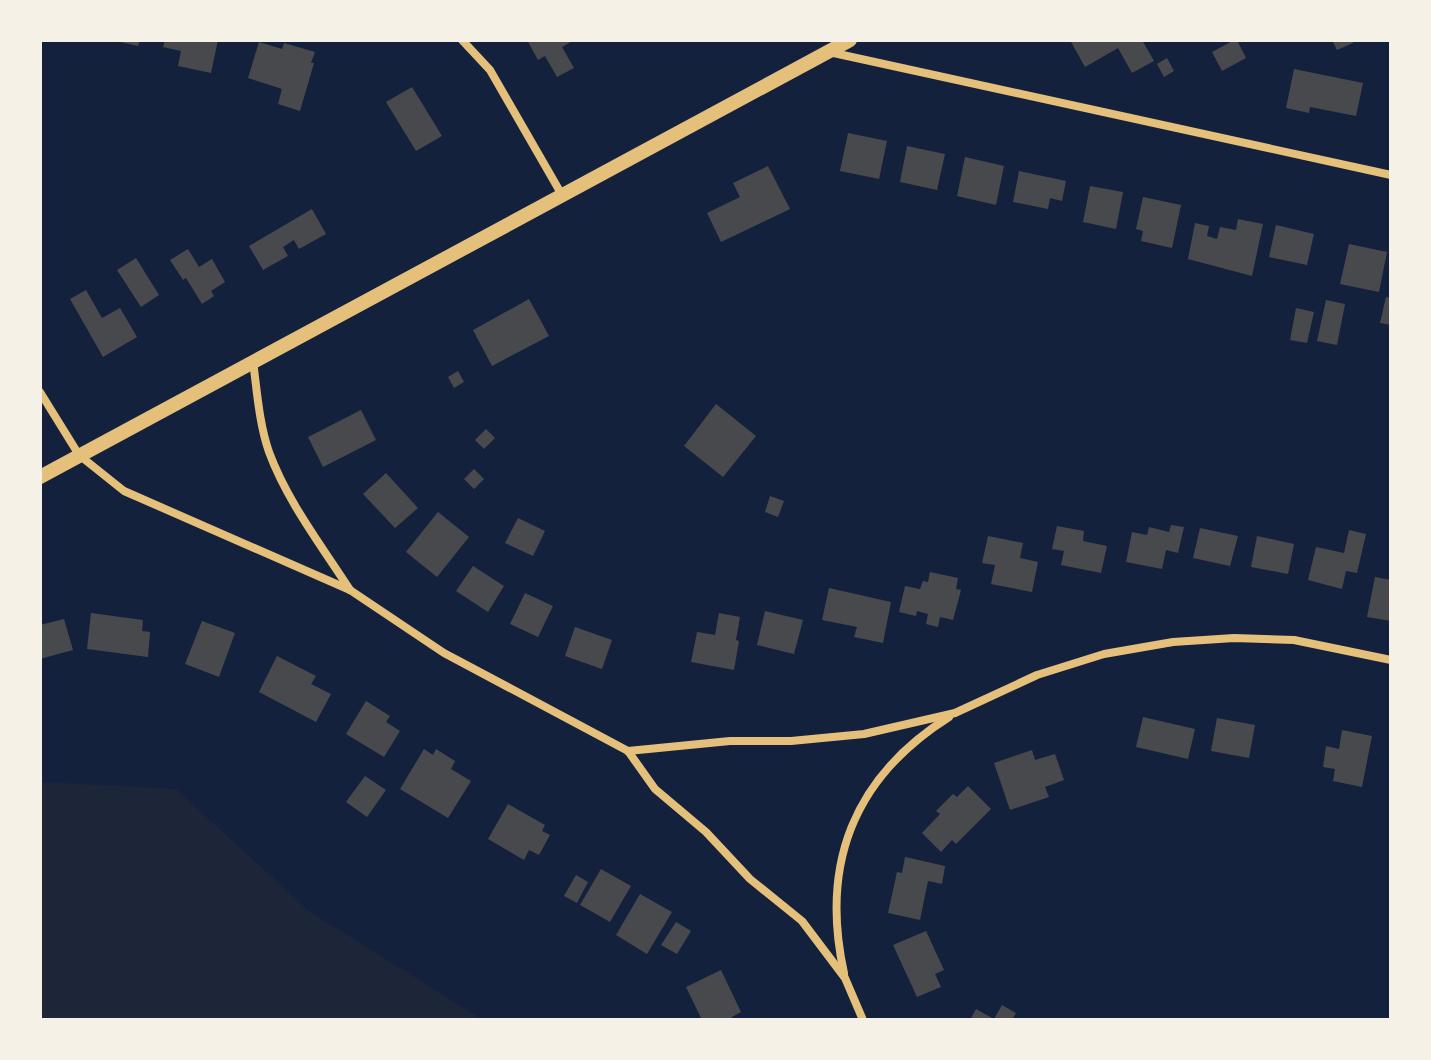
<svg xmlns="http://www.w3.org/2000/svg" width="1431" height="1060" font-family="Karla,sans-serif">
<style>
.green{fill:#1d2539}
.building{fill:#48494c}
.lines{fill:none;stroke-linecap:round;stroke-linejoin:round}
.minor{stroke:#e5c07b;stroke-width:8}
.tertiary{stroke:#e5c07b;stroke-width:14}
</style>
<rect width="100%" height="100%" fill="#14213d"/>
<!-- green -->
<polygon class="green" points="40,782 176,789 309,911 483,1020 40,1020"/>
<!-- building -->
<g class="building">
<polygon points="112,40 140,40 138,46"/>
<polygon points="165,40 218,40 211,73 178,66 181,51 163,47"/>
<polygon points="527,40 574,40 562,47 574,68 557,77 545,56 538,60"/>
<polygon points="1070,40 1142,40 1154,61 1132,73 1118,48 1085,67"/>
<polygon points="1234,40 1237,40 1246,58 1222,71 1212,52"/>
<polygon points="1332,40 1352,40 1353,43 1337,50"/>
<polygon points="259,42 282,49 284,43 315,52 311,63 314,63 300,111 278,104 282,89 248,78"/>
<polygon points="1167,58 1174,71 1164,77 1157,64"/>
<polygon points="1294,69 1363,83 1356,116 1310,107 1309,113 1286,108"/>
<polygon points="412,87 442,136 416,151 386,102"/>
<polygon points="848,133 887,141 879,179 840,171"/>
<polygon points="907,146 945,154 937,190 900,182"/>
<polygon points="965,157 1004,166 996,205 957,196"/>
<polygon points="768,166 790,209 721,242 707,213 740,197 733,183"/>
<polygon points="1019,171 1066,181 1062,201 1050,198 1048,209 1013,202"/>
<polygon points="1090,186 1123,192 1116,229 1083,222"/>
<polygon points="1143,197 1181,205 1172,248 1141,241 1143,231 1136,229"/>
<polygon points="312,209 326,234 299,249 294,240 283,247 288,256 263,270 249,246"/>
<polygon points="1238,219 1263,224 1252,276 1188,259 1195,223 1209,226 1207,236 1217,239 1220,227 1236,230"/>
<polygon points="1276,225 1314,234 1307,265 1269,257"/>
<polygon points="1349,244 1387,252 1379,292 1340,284"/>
<polygon points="188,249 199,267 212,259 225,282 211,291 214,296 202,304 186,278 183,280 170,260"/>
<polygon points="136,258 159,295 141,307 117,270"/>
<polygon points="86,290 102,318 120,308 137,337 103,357 70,299"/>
<polygon points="1386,297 1391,298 1391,325 1380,323"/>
<polygon points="529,299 549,336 492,366 473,330"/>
<polygon points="1326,300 1345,304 1337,345 1317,341"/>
<polygon points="1296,308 1314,312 1307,343 1290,340"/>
<polygon points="458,371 464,382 454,388 448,377"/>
<polygon points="716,404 756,436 723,477 684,446"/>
<polygon points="361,410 376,440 323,467 308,437"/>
<polygon points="486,429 495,438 484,449 475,440"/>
<polygon points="474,469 484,479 474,489 464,479"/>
<polygon points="386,473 418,508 395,528 363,494"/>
<polygon points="770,496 784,501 778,517 765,512"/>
<polygon points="438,512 469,537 437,577 406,552"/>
<polygon points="518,518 545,531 533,556 505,543"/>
<polygon points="1171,525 1184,527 1178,553 1166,550 1162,569 1126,562 1132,532 1147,535 1149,527 1169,532"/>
<polygon points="1057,526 1084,531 1083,541 1107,546 1101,573 1061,565 1064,551 1052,549"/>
<polygon points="1200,528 1238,536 1230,566 1193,558"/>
<polygon points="1349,530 1366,534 1357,573 1346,571 1342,589 1308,580 1316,547 1344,553"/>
<polygon points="988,536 1023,543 1020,558 1038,562 1032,592 991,584 995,565 982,563"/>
<polygon points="1257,536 1294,544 1288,574 1251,567"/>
<polygon points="473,566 504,586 488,612 456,591"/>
<polygon points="930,572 958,578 956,589 961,590 953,620 940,617 938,627 926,624 928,614 917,611 916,616 899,612 905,586 920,589 923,581 928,582"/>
<polygon points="1375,577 1391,580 1391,621 1367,617"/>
<polygon points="829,588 891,602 883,643 854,637 857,627 822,620"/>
<polygon points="525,593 553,606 538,637 510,624"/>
<polygon points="765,611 803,620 794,654 757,645"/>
<polygon points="91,613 143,620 142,631 150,632 148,657 87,649"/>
<polygon points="719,613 740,617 736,640 739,641 734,670 691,662 697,632 715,635"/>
<polygon points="64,619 73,650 40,659 40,625"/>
<polygon points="202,621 235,633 219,677 185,664"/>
<polygon points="575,627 612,640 602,669 565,656"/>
<polygon points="277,656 316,676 311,684 331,694 316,722 259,692"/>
<polygon points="366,701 390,716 386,722 400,731 384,757 346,734"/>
<polygon points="1143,717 1195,729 1188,759 1136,747"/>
<polygon points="1217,718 1255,725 1249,758 1211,751"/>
<polygon points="1342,730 1372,736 1362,787 1333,781 1335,769 1323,767 1326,746 1339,749"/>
<polygon points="424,749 433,755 436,749 455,761 451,769 471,781 448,818 400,789"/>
<polygon points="1032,750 1035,760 1055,754 1064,780 1045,787 1049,797 1010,810 994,763"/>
<polygon points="365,776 386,790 367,817 346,802"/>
<polygon points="968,786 991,809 956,844 952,840 941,852 922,833 940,814 936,811 953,794 957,797"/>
<polygon points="508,804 545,825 542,831 550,835 539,855 529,850 524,860 488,839"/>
<polygon points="905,857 945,866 942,884 928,881 920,920 888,913 897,872 902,873"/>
<polygon points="601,869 631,886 610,922 580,905"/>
<polygon points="576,875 588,882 577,903 564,896"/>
<polygon points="640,894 672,912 647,954 616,935"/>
<polygon points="676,922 691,931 677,954 661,945"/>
<polygon points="926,931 944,970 935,974 941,987 917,997 893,945"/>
<polygon points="721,970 741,1012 732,1017 733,1020 702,1020 686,987"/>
<polygon points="1002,1005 1016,1013 1012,1020 970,1020 976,1009 994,1019"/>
</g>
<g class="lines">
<!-- minor -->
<g class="minor">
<polyline points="462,40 490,70 562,195"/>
<polyline points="829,52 1391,175"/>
<path d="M 253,361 C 257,391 259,423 269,452 C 287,501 321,545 350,590"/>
<polyline points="40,392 79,455 124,491 350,590 444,653 628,751 655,789 706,832 750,879 802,921 845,978 863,1020"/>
<polyline points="628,751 730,741 791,741 864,734 955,713 1037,675 1104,654 1173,642 1234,638 1294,640 1391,660"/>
<path d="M 844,973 C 820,864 854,777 949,717"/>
</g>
<!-- tertiary -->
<polyline class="tertiary" points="40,477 850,40"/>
</g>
<!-- border -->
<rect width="1431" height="1060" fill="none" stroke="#f6f1e7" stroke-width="84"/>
</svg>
